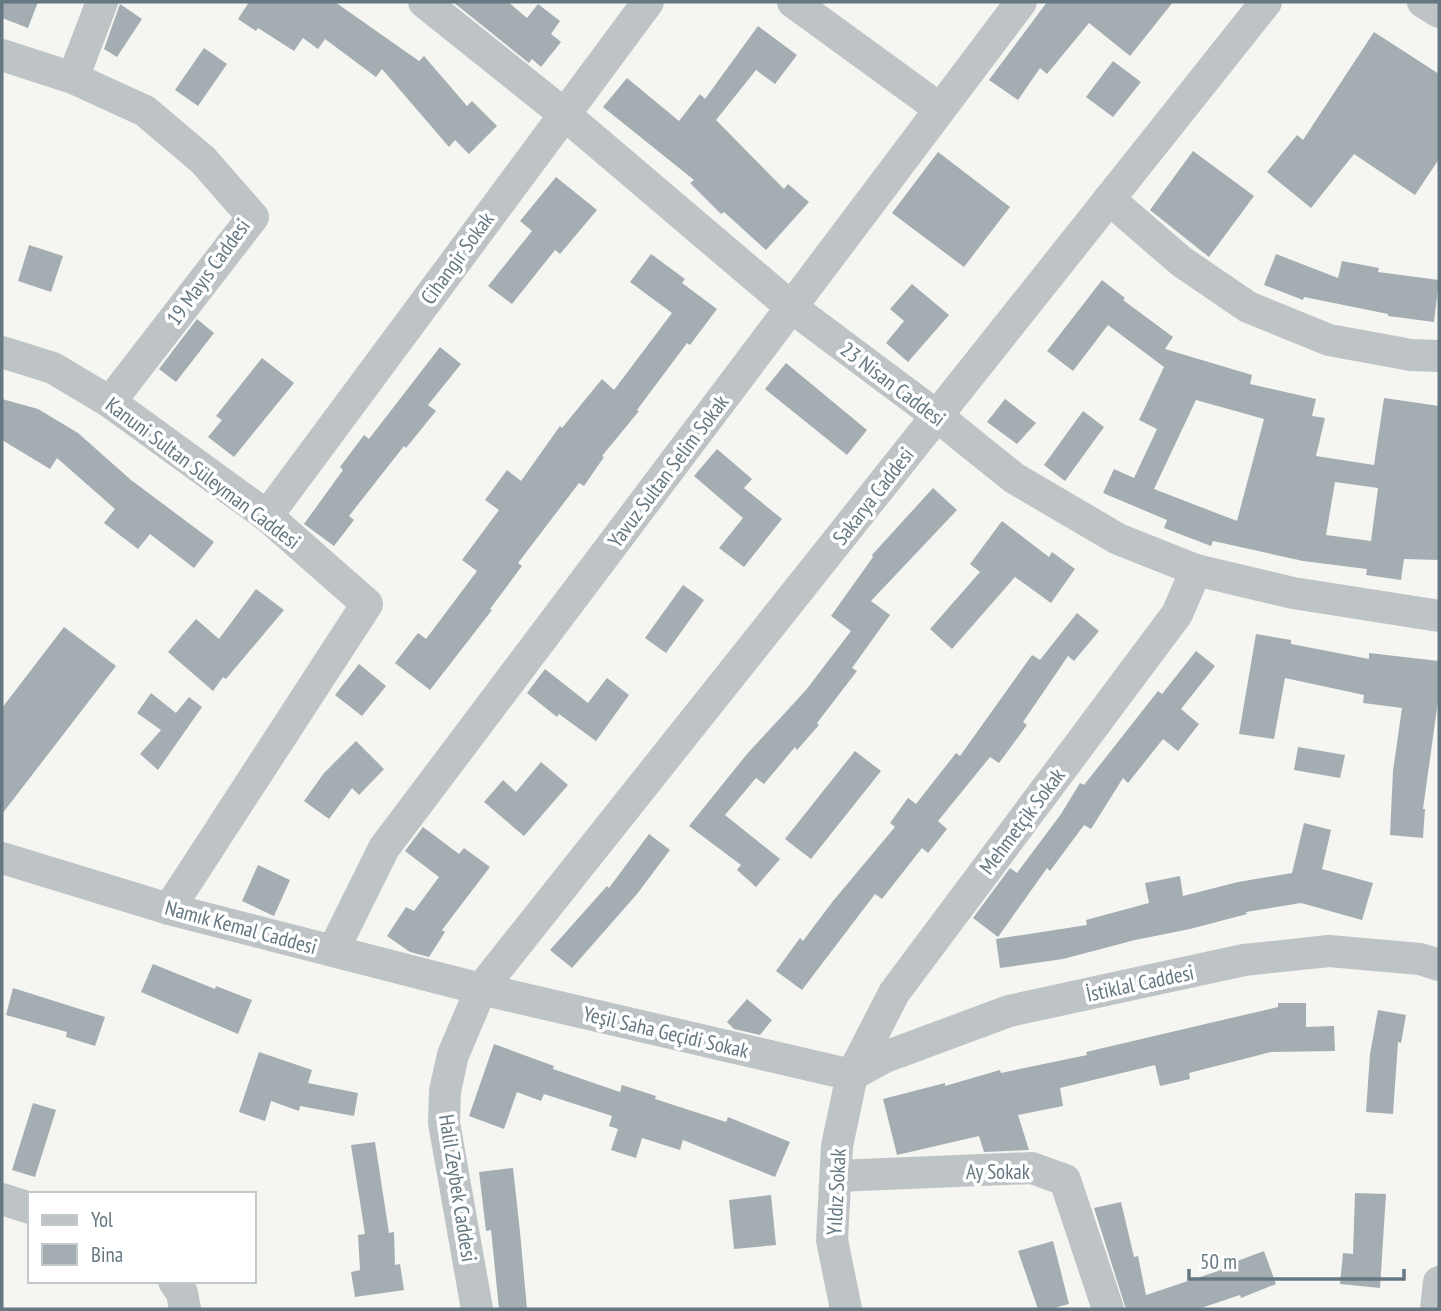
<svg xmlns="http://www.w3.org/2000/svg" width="1441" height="1311" font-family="'PT Sans Narrow',sans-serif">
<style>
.building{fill:#a4aeb2;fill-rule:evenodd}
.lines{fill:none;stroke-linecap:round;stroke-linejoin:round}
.minor{stroke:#bec3c5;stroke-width:32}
.labels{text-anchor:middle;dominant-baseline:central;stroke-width:7;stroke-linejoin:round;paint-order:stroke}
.street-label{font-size:21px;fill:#657882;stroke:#fff}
</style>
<rect width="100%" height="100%" fill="#f5f5f1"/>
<!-- building -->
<g class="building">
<polygon points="2,2 38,2 28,28 2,18"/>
<polygon points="249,2 335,2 419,61 424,56 467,106 472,101 497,126 469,154 455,140 449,147 382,69 376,77 325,39 318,49 303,38 294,51 258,28 256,31 238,19"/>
<polygon points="453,2 508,2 527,18 538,4 560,21 551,34 561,42 541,67 532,59 529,63"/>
<polygon points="1047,2 1173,2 1130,56 1089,23 1047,74 1040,68 1018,100 989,80"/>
<polygon points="120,4 142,19 117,57 104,49"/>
<polygon points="758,26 797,55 775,84 756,70 716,120 784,189 788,184 809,202 766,250 724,212 721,214 690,183 694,180 603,107 627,78 679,121 700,94 705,99"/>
<polygon points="1374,32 1439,74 1439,159 1415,195 1354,154 1311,208 1267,172 1297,135 1303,140"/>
<polygon points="204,48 227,64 198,106 175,90"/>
<polygon points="1113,61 1141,82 1113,117 1086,97"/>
<polygon points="1193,151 1254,196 1209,257 1150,210"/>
<polygon points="938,152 1010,207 964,267 892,213"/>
<polygon points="556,177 597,210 560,254 555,250 512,304 488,286 532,231 520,221"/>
<polygon points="29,245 63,256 51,292 18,281"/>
<polygon points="651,254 685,279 682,283 717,309 690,345 687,343 637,410 639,411 602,456 604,457 584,486 579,483 518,563 522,566 490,609 492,610 430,690 395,663 418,633 426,639 477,571 462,560 499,510 485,500 507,470 521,481 560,426 562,428 602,379 614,390 672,313 630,282"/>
<polygon points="1276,254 1338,278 1342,261 1379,268 1378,272 1439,280 1434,322 1388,316 1388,314 1304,297 1303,300 1264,285"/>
<path d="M 1102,280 L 1125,298 L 1123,300 L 1173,337 L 1165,349 L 1252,375 L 1250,384 L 1316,399 L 1312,416 L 1325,418 L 1316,456 L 1374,465 L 1384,398 L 1439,406 L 1439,560 L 1404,559 L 1401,580 L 1366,575 L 1367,569 L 1303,561 L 1213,541 L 1211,546 L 1164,528 L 1167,520 L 1103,493 L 1114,469 L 1134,478 L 1157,429 L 1139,420 L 1164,367 L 1108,325 L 1073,371 L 1047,351 ZM 1196,400 L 1264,419 L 1237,521 L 1154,489 ZM 1335,482 L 1378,488 L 1371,541 L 1326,535 Z"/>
<polygon points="912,284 949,315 908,362 886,343 904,321 890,309"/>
<polygon points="197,319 214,333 176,382 159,369"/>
<polygon points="440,347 461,364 428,405 436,411 406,448 404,446 349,516 354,520 334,546 304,524 343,470 340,467 364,435 369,439"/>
<polygon points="262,358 294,383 234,457 208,437 222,420 216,416"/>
<polygon points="786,363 867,430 847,455 765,389"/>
<polygon points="2,399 38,409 78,433 131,480 214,542 194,568 150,534 138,549 104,523 115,509 57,458 50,469 2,440"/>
<polygon points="1005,399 1036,423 1017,444 987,422"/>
<polygon points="1083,411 1104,427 1065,481 1044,465"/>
<polygon points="717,449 752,479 744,488 782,519 744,567 719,548 743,518 694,476"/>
<polygon points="933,488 957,510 871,601 890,615 852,668 857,671 817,723 819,725 797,750 795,747 764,784 756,778 725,815 780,859 756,887 737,870 741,865 689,826 747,754 806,690 851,631 831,616 873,557 872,555"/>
<polygon points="1002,521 1049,557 1052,552 1075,569 1051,603 1015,577 952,649 930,629 980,572 970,564"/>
<polygon points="683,585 704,600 666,653 645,638"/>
<polygon points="256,589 284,610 226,679 223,677 213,691 168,652 196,619 219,639"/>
<polygon points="1077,613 1099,631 1074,661 1068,656 1023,722 1027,725 999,763 990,757 938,821 947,829 928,853 922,848 882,899 875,894 802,990 776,971 800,938 803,941 833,901 895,827 890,823 908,798 916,804 956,753 960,756 1032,655 1040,660"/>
<polygon points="64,627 116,666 2,814 2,708"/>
<polygon points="1256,634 1291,640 1291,644 1369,659 1369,653 1439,661 1439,694 1423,809 1425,809 1423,838 1390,835 1393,771 1402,708 1363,703 1364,695 1285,678 1274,739 1239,734"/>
<polygon points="1196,651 1215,666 1181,709 1199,724 1178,751 1163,739 1128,783 1123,778 1091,829 1084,825 1050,871 1047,868 998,937 973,918 1010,868 1017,873 1061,814 1080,783 1084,785 1158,691 1162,694"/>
<polygon points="359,664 386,686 362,716 335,695"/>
<polygon points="545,669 588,703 607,678 629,695 596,741 559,714 557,717 527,693"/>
<polygon points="151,693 176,713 189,697 202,707 158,770 140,754 161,730 137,713"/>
<polygon points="356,741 384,769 359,795 352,788 329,819 304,801 324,773"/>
<polygon points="1298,747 1345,755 1340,778 1294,770"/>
<polygon points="855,751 881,771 811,859 785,839"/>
<polygon points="541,762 568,785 524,836 484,802 503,780 516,792"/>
<polygon points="1304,823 1331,830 1322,869 1373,883 1362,920 1301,903 1246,912 1247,914 1190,929 1135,940 1063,959 1000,968 996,939 1087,925 1086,920 1149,903 1145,883 1180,876 1183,896 1238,882 1292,873"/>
<polygon points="423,827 459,854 464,848 490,867 442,930 445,932 429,957 410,952 387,936 406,907 414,911 439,877 405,851"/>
<polygon points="649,834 670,850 637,894 572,968 550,950 607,886 609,888"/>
<polygon points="258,865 290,880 274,916 242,901"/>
<polygon points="153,964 215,989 216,986 252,1000 238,1034 141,992"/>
<polygon points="13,988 105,1017 95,1046 66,1037 67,1032 6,1015"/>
<polygon points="747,999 772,1020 760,1035 734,1029 727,1022"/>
<polygon points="1278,1003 1306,1003 1306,1027 1334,1026 1335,1051 1271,1052 1189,1073 1190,1079 1160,1086 1155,1065 1060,1088 1063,1106 1018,1115 1029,1150 984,1152 979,1136 897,1155 883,1099 945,1083 945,1086 1000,1070 1001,1073 1087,1055 1086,1052 1278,1007"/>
<polygon points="1378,1010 1406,1015 1401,1043 1398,1042 1393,1114 1366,1112 1370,1054"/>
<polygon points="494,1044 554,1066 553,1069 620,1092 622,1085 656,1096 655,1099 726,1122 728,1117 790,1142 775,1177 683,1140 680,1150 642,1138 636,1158 611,1150 618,1129 609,1126 612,1116 544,1094 541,1101 517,1092 504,1129 469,1116"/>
<polygon points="259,1052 312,1070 308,1083 358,1093 354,1116 300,1106 299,1111 271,1101 265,1121 239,1112"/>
<polygon points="33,1103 56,1110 35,1177 12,1170"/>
<polygon points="375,1142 389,1233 394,1232 395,1265 400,1264 404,1290 355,1297 351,1272 360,1270 358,1235 365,1234 351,1145"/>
<polygon points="513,1168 520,1232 527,1309 499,1309 491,1230 486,1231 479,1172"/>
<polygon points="1355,1193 1386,1194 1380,1288 1340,1284 1343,1253 1353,1254"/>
<polygon points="771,1195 776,1245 734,1249 729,1200"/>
<polygon points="1121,1202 1134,1257 1138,1256 1146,1295 1230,1267 1229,1264 1264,1251 1276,1284 1241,1298 1240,1295 1198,1309 1126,1309 1094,1208"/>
<polygon points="1053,1241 1069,1304 1050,1309 1038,1309 1018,1251"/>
</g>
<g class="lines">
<!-- minor -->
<g class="minor">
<polyline points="424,2 564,114 791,307 937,416 1014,478 1118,539 1196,570 1293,593 1439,616"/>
<polyline points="793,2 940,109"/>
<polyline points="1423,2 1439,12"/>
<polyline points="2,55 73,78 145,111 203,160 253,217 110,402"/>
<polyline points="73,78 102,2"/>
<polyline points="1109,199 1182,262 1248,307 1329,340 1411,355 1439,356"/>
<polyline points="2,352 53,368 110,402 267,516 367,604 169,909"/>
<polyline points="267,516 648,2"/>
<polyline points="2,858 169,909 481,989 852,1075"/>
<polyline points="333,951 384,848 1021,2"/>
<polyline points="852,1075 885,1057 1009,1011 1244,960 1329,951 1420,959 1439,965"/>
<polyline points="836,1176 1032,1168 1065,1180 1108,1309"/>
<polyline points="2,1199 30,1208"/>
<polyline points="174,1281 182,1293 185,1309"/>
<polyline points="477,1309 444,1123 445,1091 453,1055 481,989 1266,2"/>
<polyline points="846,1309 832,1240 837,1146 852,1075 894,993 1177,614 1196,570"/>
<polyline points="1436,1309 1439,1282"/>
</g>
</g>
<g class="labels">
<!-- street labels -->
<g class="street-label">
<text transform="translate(457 258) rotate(-54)">Cihangir Sokak</text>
<text transform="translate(208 272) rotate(-54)">19 Mayıs Caddesi</text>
<text transform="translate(893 384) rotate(37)">23 Nisan Caddesi</text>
<text transform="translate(668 471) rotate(-53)">Yavuz Sultan Selim Sokak</text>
<text transform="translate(203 473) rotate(37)">Kanuni Sultan Süleyman Caddesi</text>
<text transform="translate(873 496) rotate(-52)">Sakarya Caddesi</text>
<text transform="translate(1022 821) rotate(-53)">Mehmetçik Sokak</text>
<text transform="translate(241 927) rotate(15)">Namık Kemal Caddesi</text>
<text transform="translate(1140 983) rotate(-12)">İstiklal Caddesi</text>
<text transform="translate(666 1032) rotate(13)">Yeşil Saha Geçidi Sokak</text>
<text x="998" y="1171">Ay Sokak</text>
<text transform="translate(458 1188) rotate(81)">Halil Zeybek Caddesi</text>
<text transform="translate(836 1192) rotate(-87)">Yıldız Sokak</text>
</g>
</g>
<!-- border -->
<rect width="1441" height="1311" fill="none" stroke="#657882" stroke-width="7"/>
<!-- legend -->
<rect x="28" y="1192" width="228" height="91" fill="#ffffff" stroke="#c1c9cd" stroke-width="2"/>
<rect x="42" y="1215" width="35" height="10" fill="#bec3c5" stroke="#c1c9cd" stroke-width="2"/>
<text x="91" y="1227" font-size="21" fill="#657882">Yol</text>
<rect x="42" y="1244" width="35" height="21" fill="#a4aeb2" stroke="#c1c9cd" stroke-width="2"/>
<text x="91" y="1262" font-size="21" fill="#657882">Bina</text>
<!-- scale -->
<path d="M1189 1269v10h215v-10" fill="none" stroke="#657882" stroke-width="3.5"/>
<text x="1200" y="1269" font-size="21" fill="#657882" stroke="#ffffff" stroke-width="5" paint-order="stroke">50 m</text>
</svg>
